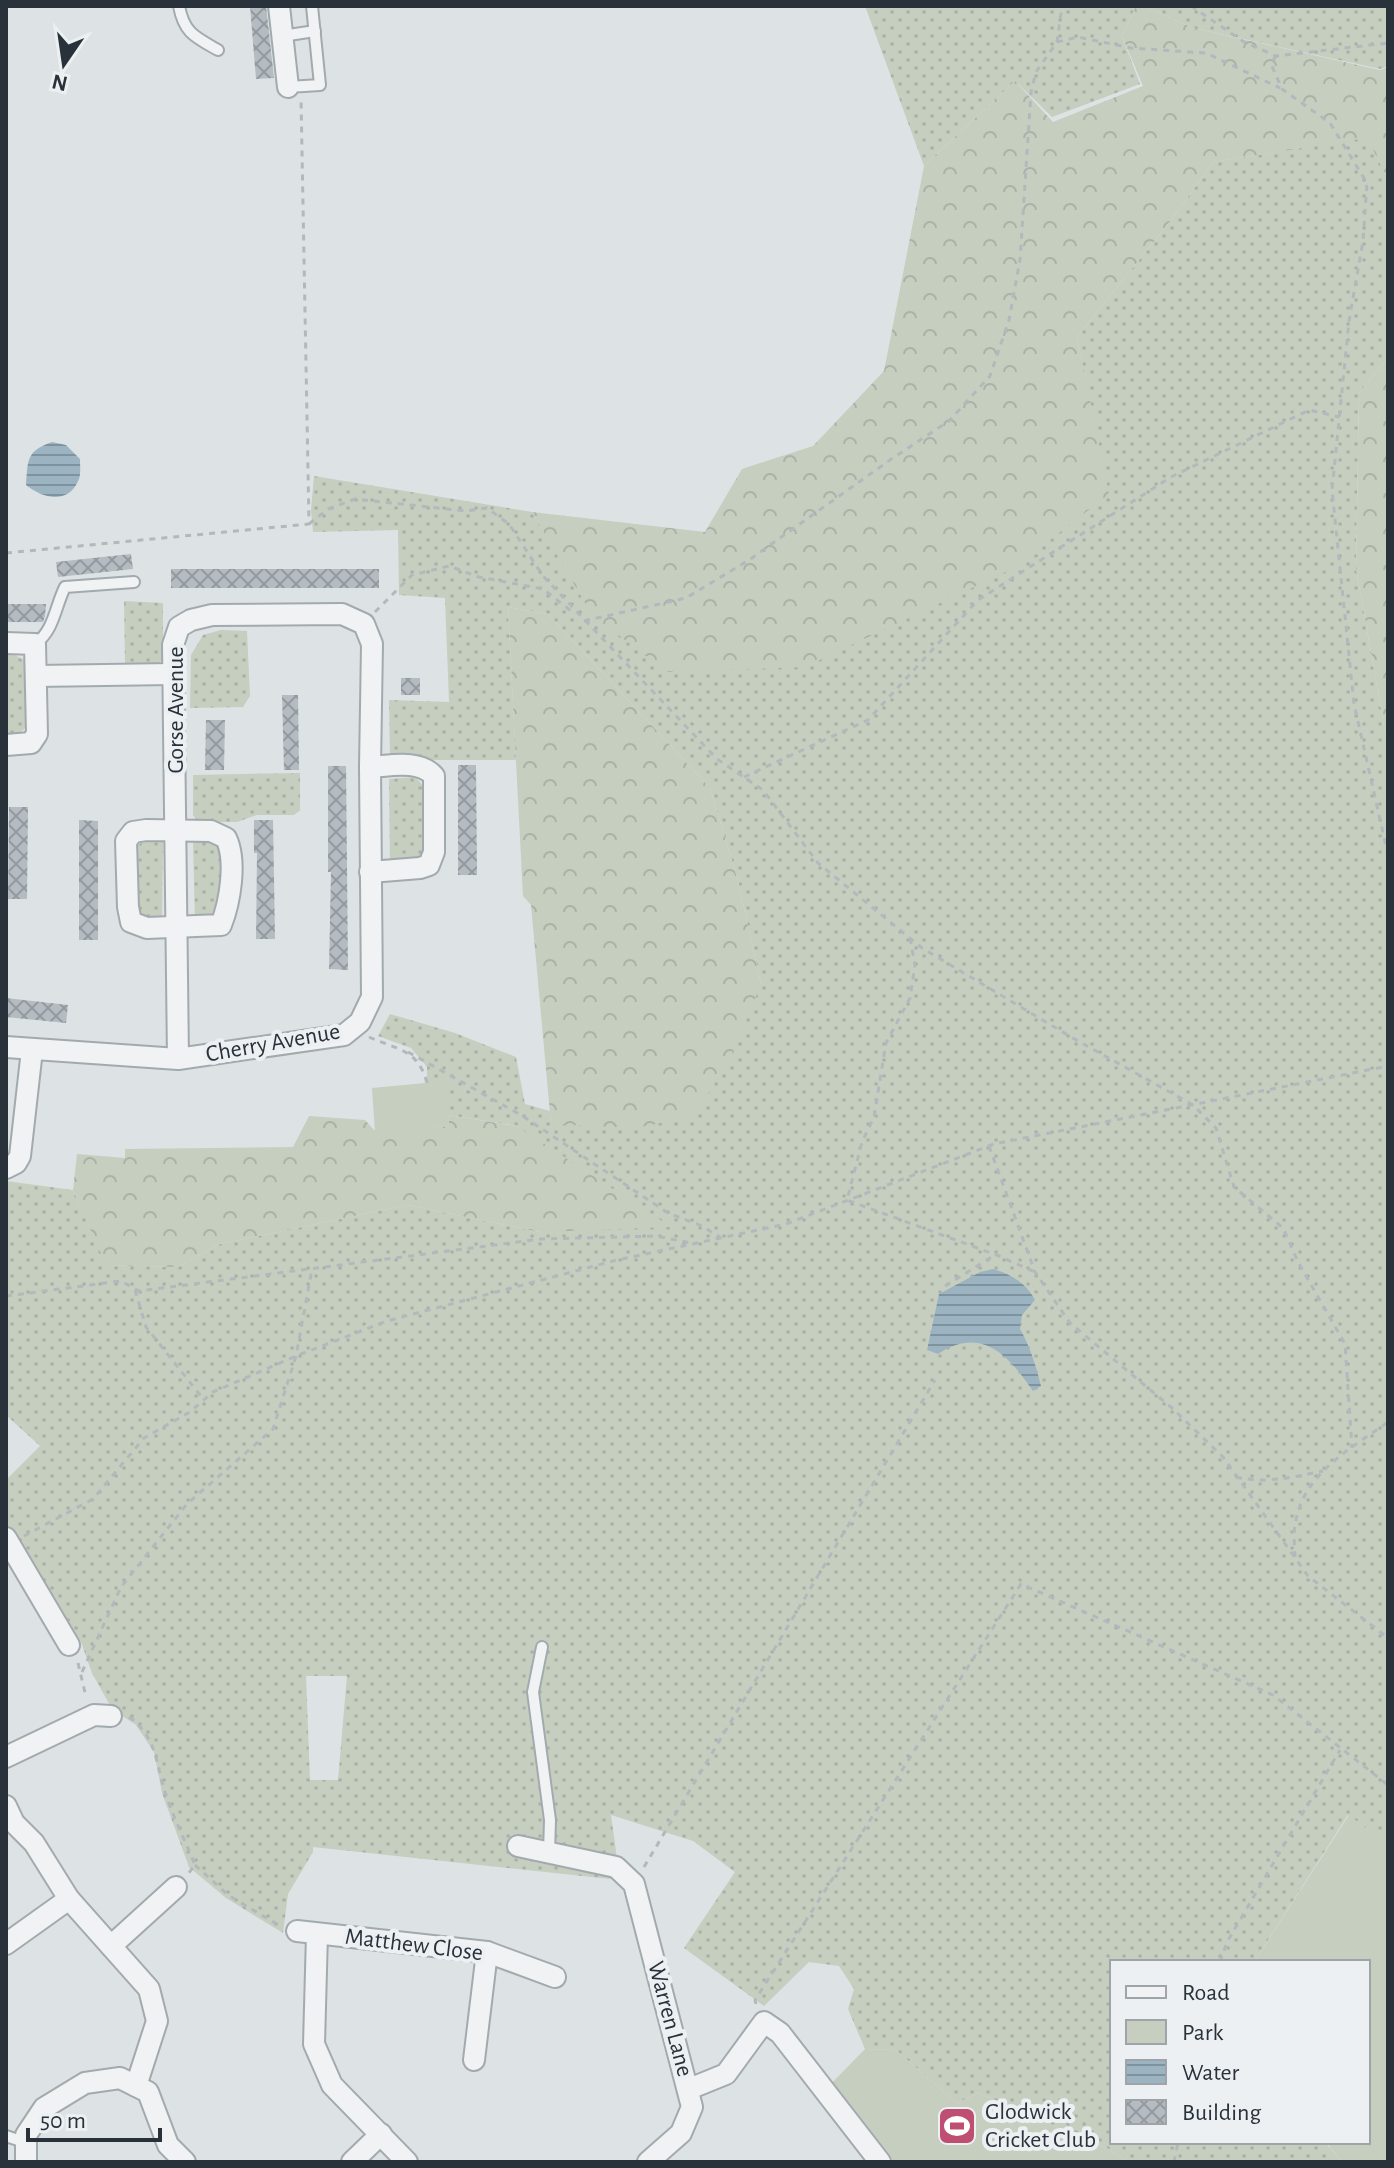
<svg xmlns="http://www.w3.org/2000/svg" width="1394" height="2168" font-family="'Alegreya Sans',sans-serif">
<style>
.grass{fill:url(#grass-dots);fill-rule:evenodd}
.forest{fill:url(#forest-crowns)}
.park{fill:#c6cec0}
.water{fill:url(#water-rules)}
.building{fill:url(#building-cross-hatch)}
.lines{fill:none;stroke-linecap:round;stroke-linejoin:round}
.lane-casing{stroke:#a3aaae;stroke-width:14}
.street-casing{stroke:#a3aaae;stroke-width:24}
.path{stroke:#b4b8bc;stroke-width:3;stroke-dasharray:6 6;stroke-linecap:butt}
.lane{stroke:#f0f2f4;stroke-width:10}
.street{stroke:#f0f2f4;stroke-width:20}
.labels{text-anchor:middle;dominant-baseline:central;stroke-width:8;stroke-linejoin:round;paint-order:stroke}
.street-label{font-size:24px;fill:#29323a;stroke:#edf0f3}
.poi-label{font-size:24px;fill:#29323a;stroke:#edf0f3;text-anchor:start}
</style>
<defs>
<pattern id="grass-dots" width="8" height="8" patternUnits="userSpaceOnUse" patternTransform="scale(2)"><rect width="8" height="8" fill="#c6cec0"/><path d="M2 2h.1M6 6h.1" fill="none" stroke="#aab1a6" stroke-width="1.8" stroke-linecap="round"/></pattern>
<pattern id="forest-crowns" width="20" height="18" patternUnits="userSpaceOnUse" patternTransform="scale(2)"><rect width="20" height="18" fill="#c6cec0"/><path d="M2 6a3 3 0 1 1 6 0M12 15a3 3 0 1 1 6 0" fill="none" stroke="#aab1a6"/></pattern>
<pattern id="water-rules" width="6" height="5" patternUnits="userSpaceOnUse" patternTransform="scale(2)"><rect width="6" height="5" fill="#9cb4c2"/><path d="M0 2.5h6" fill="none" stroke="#7f939f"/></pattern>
<pattern id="building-cross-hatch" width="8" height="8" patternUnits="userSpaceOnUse" patternTransform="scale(2)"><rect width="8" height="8" fill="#b5bcc1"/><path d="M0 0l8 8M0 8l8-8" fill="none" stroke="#93999e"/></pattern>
</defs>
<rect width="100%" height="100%" fill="#dde2e5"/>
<!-- grass -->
<g class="grass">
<polygon points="865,6 1136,6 1122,36 1140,84 1052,117 1015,81 924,166"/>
<polygon points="1144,6 1388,6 1388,66 1380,69 1193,28"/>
<path d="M 1367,137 L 1388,179 L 1388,358 L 1359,393 L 1356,568 L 1388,748 L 1388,1845 L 1348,1815 L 1254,1962 L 1112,1962 L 1112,2142 L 1325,2142 L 1342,2162 L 1128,2162 L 1107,2148 L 978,2093 L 957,2103 L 896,2050 L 865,2049 L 848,2009 L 854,1989 L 839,1966 L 809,1962 L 764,2006 L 684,1948 L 735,1872 L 693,1841 L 611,1815 L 620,1880 L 313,1847 L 313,1852 L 288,1894 L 283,1933 L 226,1898 L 189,1867 L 162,1793 L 154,1752 L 136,1725 L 112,1709 L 92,1673 L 81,1642 L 6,1524 L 6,1480 L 40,1446 L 6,1415 L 6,1181 L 73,1190 L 107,1265 L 178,1267 L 220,1244 L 407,1205 L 540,1232 L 518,1126 L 448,1115 L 445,1082 L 427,1083 L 427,1067 L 411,1048 L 378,1036 L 390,1014 L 455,1033 L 516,1057 L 525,1104 L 550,1111 L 551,1124 L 761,984 L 738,881 L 710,788 L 548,614 L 508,607 L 516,760 L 398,760 L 390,755 L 389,700 L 449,702 L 445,598 L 399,595 L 398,530 L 313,532 L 311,510 L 314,476 L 532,512 L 593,615 L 1108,494 L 1077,337 L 1172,219 L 1213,162 ZM 306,1676 L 347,1676 L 338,1780 L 310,1780 Z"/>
<polygon points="124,601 163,603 163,658 158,665 125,664"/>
<polygon points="221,630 247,631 250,696 243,707 190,708 191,655 203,635"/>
<polygon points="9,652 26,661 28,725 20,733 6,735 6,654"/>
<polygon points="300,773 300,810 294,815 257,815 237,822 198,822 193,815 193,775"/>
<path d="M 414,777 C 435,789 426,832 426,853 L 422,862 L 390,864 L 389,779 Z"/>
<polygon points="205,837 224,848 220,917 195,923 193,839"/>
<polygon points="145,839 163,841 162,923 137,914 135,848"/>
</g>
<!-- forest -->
<g class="forest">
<polygon points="1136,6 1144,6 1193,28 1380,70 1388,67 1388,179 1367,138 1213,162 1172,219 1077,337 1109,494 1014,568 805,667 667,672 592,615 532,512 705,532 742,469 813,446 884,371 924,166 1015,81 1053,122 1143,86 1122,36"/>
<polygon points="1388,358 1388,748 1356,568 1359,393"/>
<polygon points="508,607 548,614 710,788 738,881 761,984 732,1054 695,1116 636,1128 551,1124 531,905 523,896"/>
<polygon points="448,1115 517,1126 671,1227 540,1232 407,1205 220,1244 178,1267 106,1265 73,1190 77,1154 125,1158 125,1149 293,1147 309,1116 365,1120 376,1132 449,1126"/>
</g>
<!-- park -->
<g class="park">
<polygon points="446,1081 449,1126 375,1133 372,1088"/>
<polygon points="1349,1815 1388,1845 1388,2162 1342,2162 1326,2142 1368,2142 1368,1962 1254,1962"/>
<polygon points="865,2049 896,2050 957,2103 978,2093 1107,2148 1128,2162 894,2162 825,2090"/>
</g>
<!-- water -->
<g class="water">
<path d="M 52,442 L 66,445 L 80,459 C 80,465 81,474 79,479 C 69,505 43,499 26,485 C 28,460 26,451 52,442 Z"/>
<path d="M 993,1269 C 1011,1274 1026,1283 1035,1300 L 1022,1315 L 1020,1329 C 1030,1346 1036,1366 1041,1386 L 1033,1391 C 1009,1356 982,1325 938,1354 L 927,1350 L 939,1294 L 980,1272 Z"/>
</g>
<!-- building -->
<g class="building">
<polygon points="250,6 266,6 274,78 256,79"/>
<polygon points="131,554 133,569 58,577 56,562"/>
<rect x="171" y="569" width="208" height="19"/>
<polygon points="6,604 46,604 45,616 43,622 6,622"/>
<rect x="401" y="678" width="19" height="17"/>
<polygon points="282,695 298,695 299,770 284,770"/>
<polygon points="206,720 225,720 224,770 205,770"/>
<polygon points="458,765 476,765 477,875 458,875"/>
<polygon points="328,766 346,766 348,970 329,969 331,872 328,872"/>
<polygon points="9,807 28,807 27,899 8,899"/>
<polygon points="79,820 98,821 98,940 79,940"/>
<polygon points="254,820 273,820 275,939 256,939 257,853 254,853"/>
<polygon points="6,998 68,1005 66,1023 6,1017"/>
</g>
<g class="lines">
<!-- lane casing -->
<g class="lane-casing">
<g id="lane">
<path d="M 179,6 C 184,33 195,37 218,50"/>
<polyline points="282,36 315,31"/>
<polyline points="288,87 320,85 312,6"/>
<path d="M 35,644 C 54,631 55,607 65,587 L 134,582"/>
<polyline points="542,1647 533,1692 550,1820 549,1853"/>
<polyline points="6,2136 27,2143"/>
</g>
</g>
<!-- street casing -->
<g class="street-casing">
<g id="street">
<polyline points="279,6 288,87"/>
<polyline points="6,643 35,644 37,734 31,743 6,745"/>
<polyline points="36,676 173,674"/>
<path d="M 370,767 C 390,766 419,759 434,776 L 434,852 L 429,865 L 420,868 L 370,872"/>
<path d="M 146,830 L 211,831 L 226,838 C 237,861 230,902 221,925 L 147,928 L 131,922 L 128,907 L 126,841 L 133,832 Z"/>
<polyline points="6,1047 178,1059 344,1035 360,1022 372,997 370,767 372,644 364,624 342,614 212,615 191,620 179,627 173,645 178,1059"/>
<polyline points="6,1168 16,1163 20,1156 32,1050"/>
<polyline points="6,1538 69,1645"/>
<polyline points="6,1757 94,1715 111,1716"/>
<polyline points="6,1806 14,1823 34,1843 69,1899 149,1989 157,2021 136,2086 148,2092 168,2145 185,2162"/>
<polyline points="518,1846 616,1867 634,1884 692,2107 681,2133 648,2162"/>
<polyline points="297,1931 487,1952 555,1977"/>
<polyline points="317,1934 314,2044 332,2085 407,2162"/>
<polyline points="6,1944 69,1899"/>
<polyline points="111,1946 176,1887"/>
<polyline points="474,2060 487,1952"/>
<polyline points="689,2089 726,2074 764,2022 780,2033 880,2162"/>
<polyline points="26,2162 26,2135 44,2108 85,2083 120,2078 136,2086"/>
<polyline points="352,2162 381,2134"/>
</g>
</g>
<!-- path -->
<g class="path">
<polyline points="1191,6 1244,42 1276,56 1388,43"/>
<polyline points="1057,42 1078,37 1131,48 1206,53 1280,88"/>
<polyline points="1276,56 1271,64 1282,89 1330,123 1367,183 1363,241 1349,321 1332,490 1354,704 1388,855"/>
<polyline points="309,524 328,509 355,499 466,511 487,508 509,524 543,576 717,759 763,790 818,863 922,948 1071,1037 1193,1105 1216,1128 1234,1187 1283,1228 1298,1262 1345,1344 1352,1448"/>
<polyline points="6,553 309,524 301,98"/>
<polyline points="375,612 412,575 449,566 479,577 543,589 575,614"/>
<polyline points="584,621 686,598 749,560 890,460 949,421 990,376 1009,320 1020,260 1031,92 1036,72 1057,42 1062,6"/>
<polyline points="744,777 868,720 978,600 1171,477 1309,410 1339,417"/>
<polyline points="910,938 915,965 910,998 886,1043 874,1117 862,1142 847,1200 999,1256 1035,1272"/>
<path d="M 369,1037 C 398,1050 418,1049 427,1083"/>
<polyline points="408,1052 521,1115 668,1213 702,1226 721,1238"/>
<polyline points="989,1146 1035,1272 1070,1323 1172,1408 1223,1457 1308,1576 1388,1638"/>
<polyline points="945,1286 995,1255"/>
<polyline points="135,1290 146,1327 204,1400"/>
<polyline points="6,1296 121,1281 139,1291 541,1239 656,1236 691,1243"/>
<path d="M 1236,1477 C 1266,1484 1294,1477 1323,1471"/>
<polyline points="24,1536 93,1499 144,1438 190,1412 213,1392 296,1356 387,1321 617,1260 786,1224 994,1144 1388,1066"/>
<path d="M 1295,1557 C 1295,1547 1293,1536 1295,1526 C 1301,1475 1350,1449 1388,1422"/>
<polyline points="78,1663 86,1697"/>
<polyline points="82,1672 121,1587 187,1504 273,1429 296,1356 312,1269"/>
<path d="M 129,1717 C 155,1735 156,1761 164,1789 C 172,1815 185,1840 195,1865 L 188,1874"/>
<polyline points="195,1865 228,1895 280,1926"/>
<polyline points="644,1867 935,1380"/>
<polyline points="1220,1962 1227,1942 1340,1750"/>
<polyline points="756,2004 755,2000 1021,1584 1273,1695 1388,1785"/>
<polyline points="1174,2162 1178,2142"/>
</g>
<!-- lane -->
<use href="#lane" class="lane"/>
<!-- street -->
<use href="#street" class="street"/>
</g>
<!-- icons -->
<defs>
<g id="stadium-square" transform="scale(2)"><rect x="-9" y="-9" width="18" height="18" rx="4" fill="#be4f72" stroke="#edf0f3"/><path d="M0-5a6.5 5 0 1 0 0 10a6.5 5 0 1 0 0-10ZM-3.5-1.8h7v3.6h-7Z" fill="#fff"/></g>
</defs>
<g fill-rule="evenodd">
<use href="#stadium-square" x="957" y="2126"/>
</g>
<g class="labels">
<!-- street labels -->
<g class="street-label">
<text transform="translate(176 710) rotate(-90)">Gorse Avenue</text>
<text transform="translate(273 1043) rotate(-10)">Cherry Avenue</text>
<text transform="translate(414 1945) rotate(7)">Matthew Close</text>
<text transform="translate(670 2019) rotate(75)">Warren Lane</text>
</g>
<!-- poi labels -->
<g class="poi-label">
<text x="985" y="2112">Glodwick<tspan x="985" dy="28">Cricket Club</tspan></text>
</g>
</g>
<!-- border -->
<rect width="1394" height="2168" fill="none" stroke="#29323a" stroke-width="16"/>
<!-- legend -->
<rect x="1110" y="1960" width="260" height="184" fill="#edf0f3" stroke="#9fa4a9" stroke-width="2"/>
<rect x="1126" y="1986" width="40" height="12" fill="#f0f2f4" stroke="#9fa4a9" stroke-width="2"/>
<text x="1182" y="2000" font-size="24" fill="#29323a">Road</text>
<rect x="1126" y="2020" width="40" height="24" fill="#c6cec0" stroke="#9fa4a9" stroke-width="2"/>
<text x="1182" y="2040" font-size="24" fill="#29323a">Park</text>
<rect x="1126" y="2060" width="40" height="24" fill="url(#water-rules)" stroke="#9fa4a9" stroke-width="2"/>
<text x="1182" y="2080" font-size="24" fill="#29323a">Water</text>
<rect x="1126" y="2100" width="40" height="24" fill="url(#building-cross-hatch)" stroke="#9fa4a9" stroke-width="2"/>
<text x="1182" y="2120" font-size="24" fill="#29323a">Building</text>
<!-- north arrow -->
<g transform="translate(64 64) rotate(193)" stroke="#edf0f3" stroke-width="6" paint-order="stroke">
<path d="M0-6L14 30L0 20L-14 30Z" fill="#29323a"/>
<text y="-12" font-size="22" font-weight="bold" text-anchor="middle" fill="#29323a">N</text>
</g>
<!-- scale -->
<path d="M28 2128v12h132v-12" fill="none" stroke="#29323a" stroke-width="4"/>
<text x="40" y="2128" font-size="24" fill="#29323a" stroke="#edf0f3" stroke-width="6" paint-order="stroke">50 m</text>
</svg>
